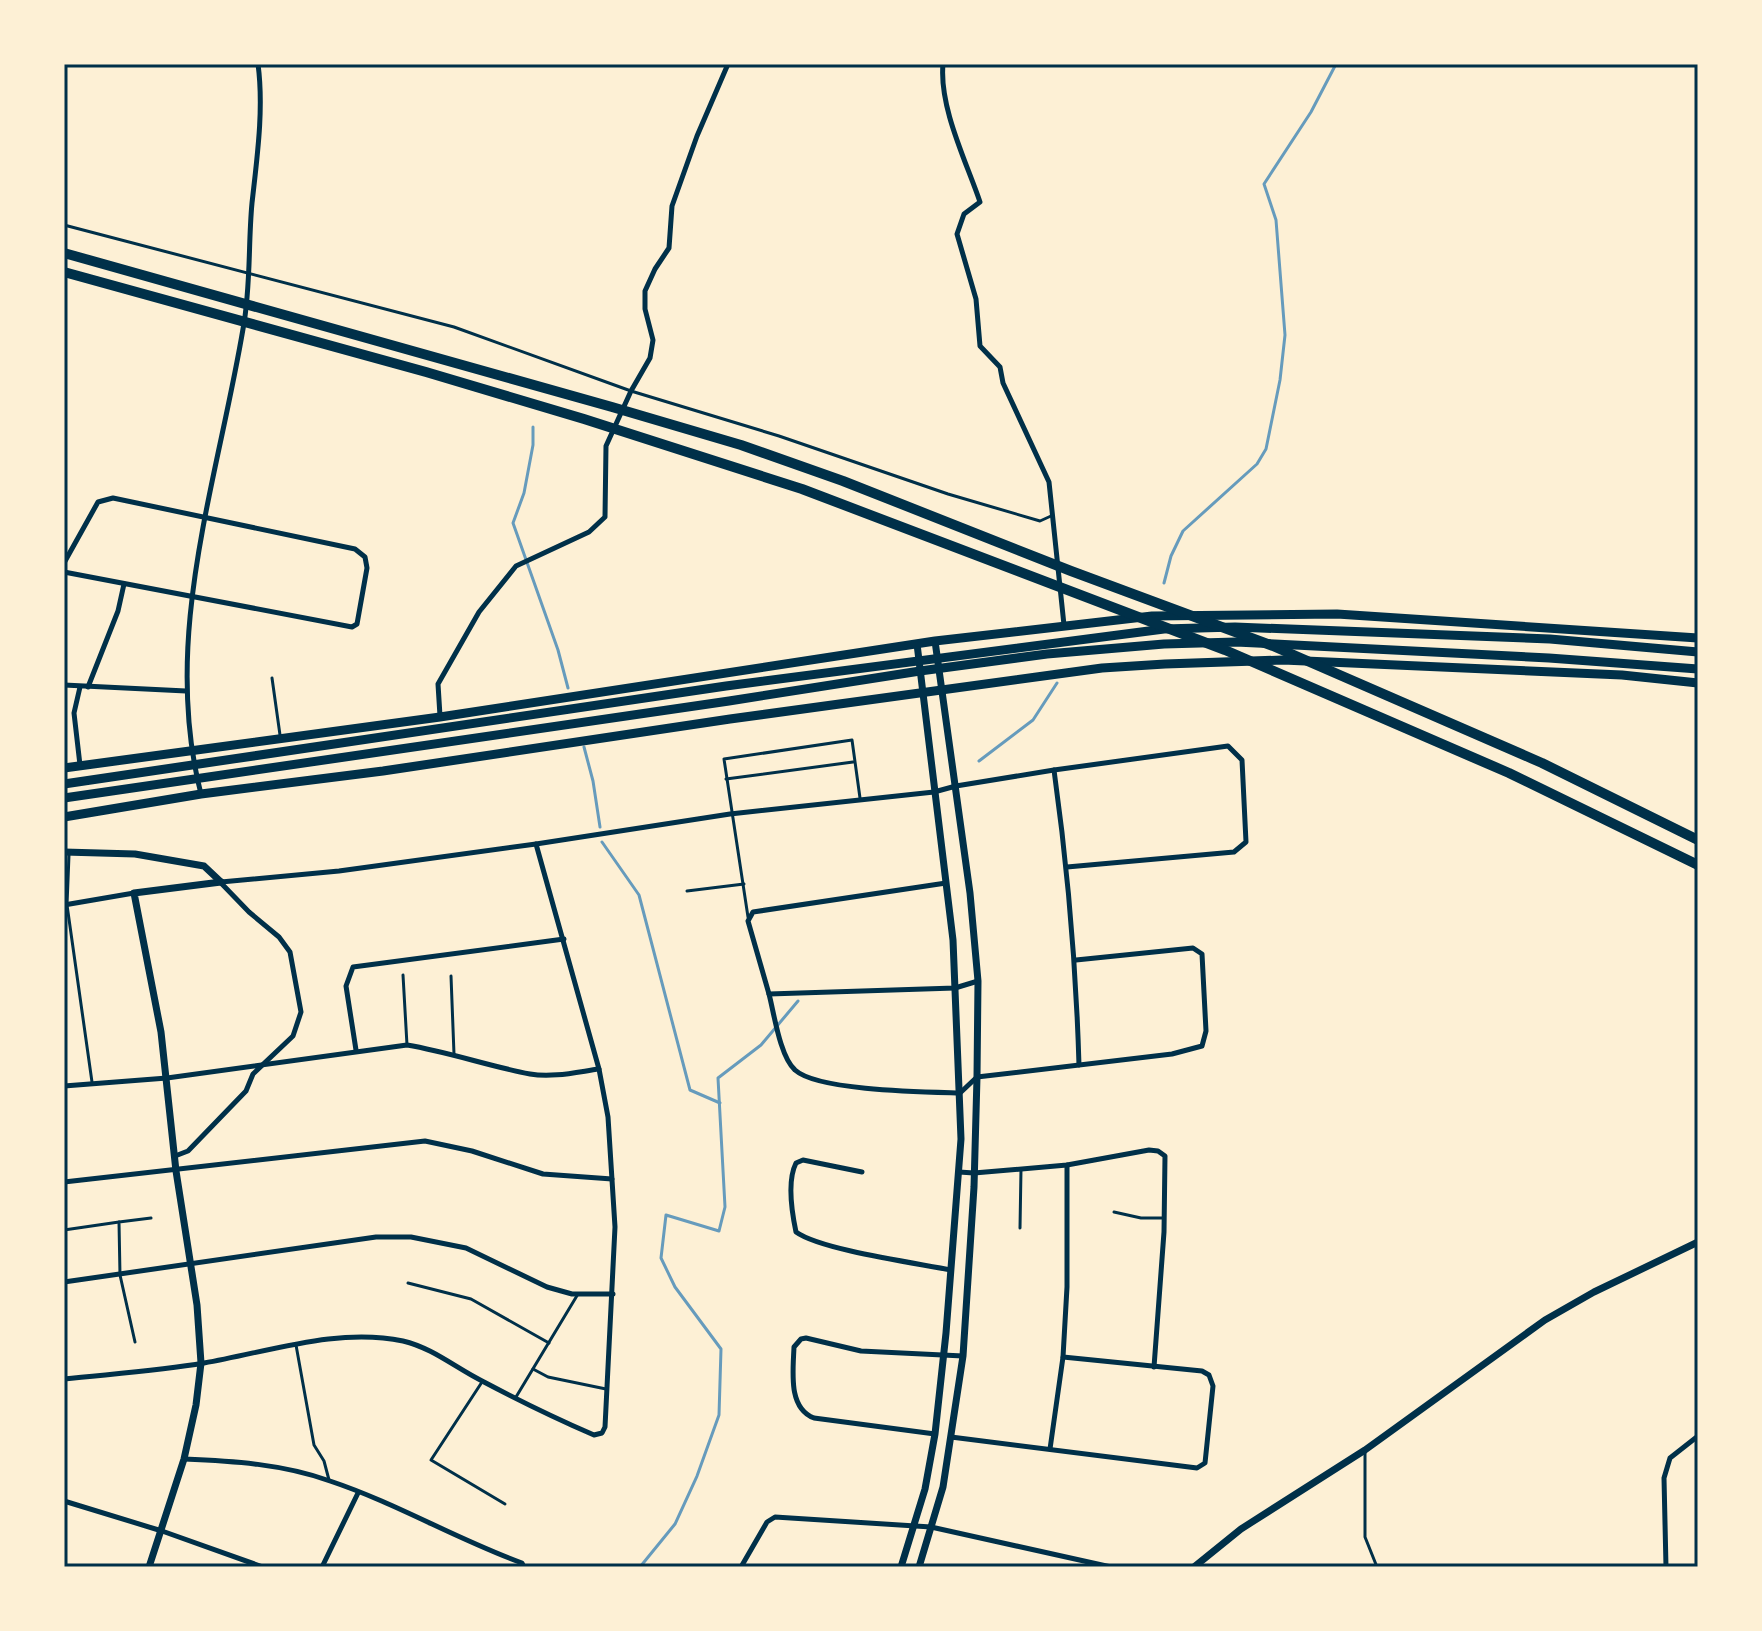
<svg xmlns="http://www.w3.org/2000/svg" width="1762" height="1631" font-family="'Public Sans',sans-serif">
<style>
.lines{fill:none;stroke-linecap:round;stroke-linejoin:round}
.stream{stroke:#669bbc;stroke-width:3}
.service{stroke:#003049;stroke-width:3}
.minor{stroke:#003049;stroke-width:5}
.tertiary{stroke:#003049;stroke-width:7}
.primary{stroke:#003049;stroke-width:9}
.motorway{stroke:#003049;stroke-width:10}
.neatline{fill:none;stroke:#003049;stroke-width:3}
</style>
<rect width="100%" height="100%" fill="#fdf0d5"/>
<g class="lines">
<!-- stream -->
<g class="stream">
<polyline points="533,427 533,445 524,493 513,523 558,650 568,688"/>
<polyline points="1164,583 1171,556 1183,531 1257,464 1266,449 1280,380 1285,335 1276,220 1264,184 1311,112 1336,64"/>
<polyline points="584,747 593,781 600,827"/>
<polyline points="979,761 1033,720 1057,683"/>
<polyline points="602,842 639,895 690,1090 720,1103"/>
<polyline points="640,1567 675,1524 697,1476 719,1415 721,1349 675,1287 661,1258 666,1215 719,1231 725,1207 718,1078 761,1045 798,1001"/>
</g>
<!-- service -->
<g class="service">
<polyline points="64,225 454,327 631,391 779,436 948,494 1040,521 1051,516"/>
<polyline points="272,678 280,735"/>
<polyline points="726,779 853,762"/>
<polyline points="69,855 67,905 92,1082"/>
<polyline points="687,891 744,884"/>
<polyline points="748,917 724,759 852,740 860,798"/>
<polyline points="403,975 407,1045"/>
<polyline points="451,976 454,1054"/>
<polyline points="1114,1212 1141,1218 1164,1218"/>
<polyline points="1020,1228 1021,1169"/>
<polyline points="64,1230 119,1222"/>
<polyline points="408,1283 471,1299 549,1343"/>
<polyline points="135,1342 120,1275 119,1222 151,1218"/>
<polyline points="296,1345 314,1445 324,1461 329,1480"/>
<polyline points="533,1369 548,1377 606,1389"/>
<polyline points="482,1382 431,1460 505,1504"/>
<polyline points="516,1397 578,1294"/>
<polyline points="1365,1450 1365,1537 1377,1567"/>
</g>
<!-- minor -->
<g class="minor">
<path d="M 943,64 C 939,107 966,161 980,202 L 964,214 L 957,234 L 976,299 L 980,346 L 1000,367 L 1003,383 L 1049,482 L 1064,625"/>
<polyline points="64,563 98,502 113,498 355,549 365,557 367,568 357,624 352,627 64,572"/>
<polyline points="64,685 186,691"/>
<polyline points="80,687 74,713 80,765"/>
<polyline points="88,687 118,611 124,584"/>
<polyline points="440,716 438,684 479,612 516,566 589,532 605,517 606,446 631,391 650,358 653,340 645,309 645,291 655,269 669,248 672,206 697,136 728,64"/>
<path d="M 1054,770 C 1068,870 1076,964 1079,1065"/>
<path d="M 201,794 C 161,638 217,483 243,329 C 251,287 248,245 252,203 C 257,158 264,109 258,64"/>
<polyline points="221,882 339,871 536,844 730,814 934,792 956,786 1054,770 1228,746 1242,760 1246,842 1234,852 1067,867"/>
<polyline points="946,883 753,912 748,921 769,994 955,988 978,981"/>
<polyline points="64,905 134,893"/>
<path d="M 769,994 C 774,1013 780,1057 795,1070 C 818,1091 926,1092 960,1093 L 977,1077 L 1172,1054 L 1202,1046 L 1206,1031 L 1202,954 L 1193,948 L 1076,960"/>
<polyline points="356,1050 346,986 353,967 564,939"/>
<path d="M 64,1086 L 167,1078 L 407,1045 C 449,1052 488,1066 530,1074 C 552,1078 577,1072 599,1069"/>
<polyline points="175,1156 188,1151 246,1091 253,1074 293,1036 301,1012 290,952 279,937 249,912 221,883"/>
<path d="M 862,1172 L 803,1160 L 796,1163 C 787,1181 792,1213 796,1232 C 821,1250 916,1263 951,1270"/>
<polyline points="959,1172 974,1173 1067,1165 1149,1150 1158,1151 1165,1156 1164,1232 1154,1367"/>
<polyline points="64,1182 425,1141 472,1151 543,1174 612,1179"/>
<polyline points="64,1282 376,1237 411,1237 466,1248 547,1287 572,1294 613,1294"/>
<path d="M 64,1379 C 110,1374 158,1371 204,1363 C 268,1352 338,1327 403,1341 C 433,1348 457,1369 484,1382 C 520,1401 557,1419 594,1435 L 602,1433 L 605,1427 L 615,1227 L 608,1117 L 599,1069 L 536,844"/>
<path d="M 935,1434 L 814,1418 C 788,1408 793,1372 794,1347 L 801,1339 L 806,1338 L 861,1351 L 963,1356"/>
<polyline points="951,1437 1197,1468 1205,1463 1213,1386 1209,1375 1202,1371 1063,1357"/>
<polyline points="1050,1449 1063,1357 1067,1287 1067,1165"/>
<path d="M 184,1459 C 233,1461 283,1464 330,1481 C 396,1503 456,1539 522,1563 L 524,1567"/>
<polyline points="64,1501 162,1531 263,1567"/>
<polyline points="322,1567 358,1493"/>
<polyline points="741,1567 767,1522 775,1517 931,1527 1111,1567"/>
<polyline points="1666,1567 1664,1478 1670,1458 1698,1436"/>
</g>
<!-- tertiary -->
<g class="tertiary">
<polyline points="64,852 135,854 204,866 221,882"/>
<polyline points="149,1567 184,1459 196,1405 201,1363 197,1305 176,1171 161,1032 134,893 221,882"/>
<polyline points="901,1567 925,1489 935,1434 946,1333 961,1139 953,940 917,644"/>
<polyline points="919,1567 943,1487 963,1356 974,1187 977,1077 978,981 970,893 935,641"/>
<polyline points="1194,1567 1241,1529 1365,1450 1545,1320 1594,1292 1698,1242"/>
</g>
<!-- primary -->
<g class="primary">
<polyline points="64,768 440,717 935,641 1152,616 1337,614 1698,638"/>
<polyline points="64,784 726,686 1164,629 1235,627 1550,639 1698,652"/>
<polyline points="64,798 729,701 920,671 1047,654 1164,644 1236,642 1549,658 1698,669"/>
<polyline points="64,817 201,794 383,771 730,719 1102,668 1165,664 1283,660 1622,675 1698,683"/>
</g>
<!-- motorway -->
<g class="motorway">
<polyline points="64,253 612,407 741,445 843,481 1071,571 1273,646 1542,763 1698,840"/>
<polyline points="64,272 426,372 584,419 802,489 1225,650 1509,773 1698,865"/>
</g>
</g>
<!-- border -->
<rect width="1762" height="1631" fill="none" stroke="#fdf0d5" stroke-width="132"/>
<rect x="66" y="66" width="1630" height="1499" class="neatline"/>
</svg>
